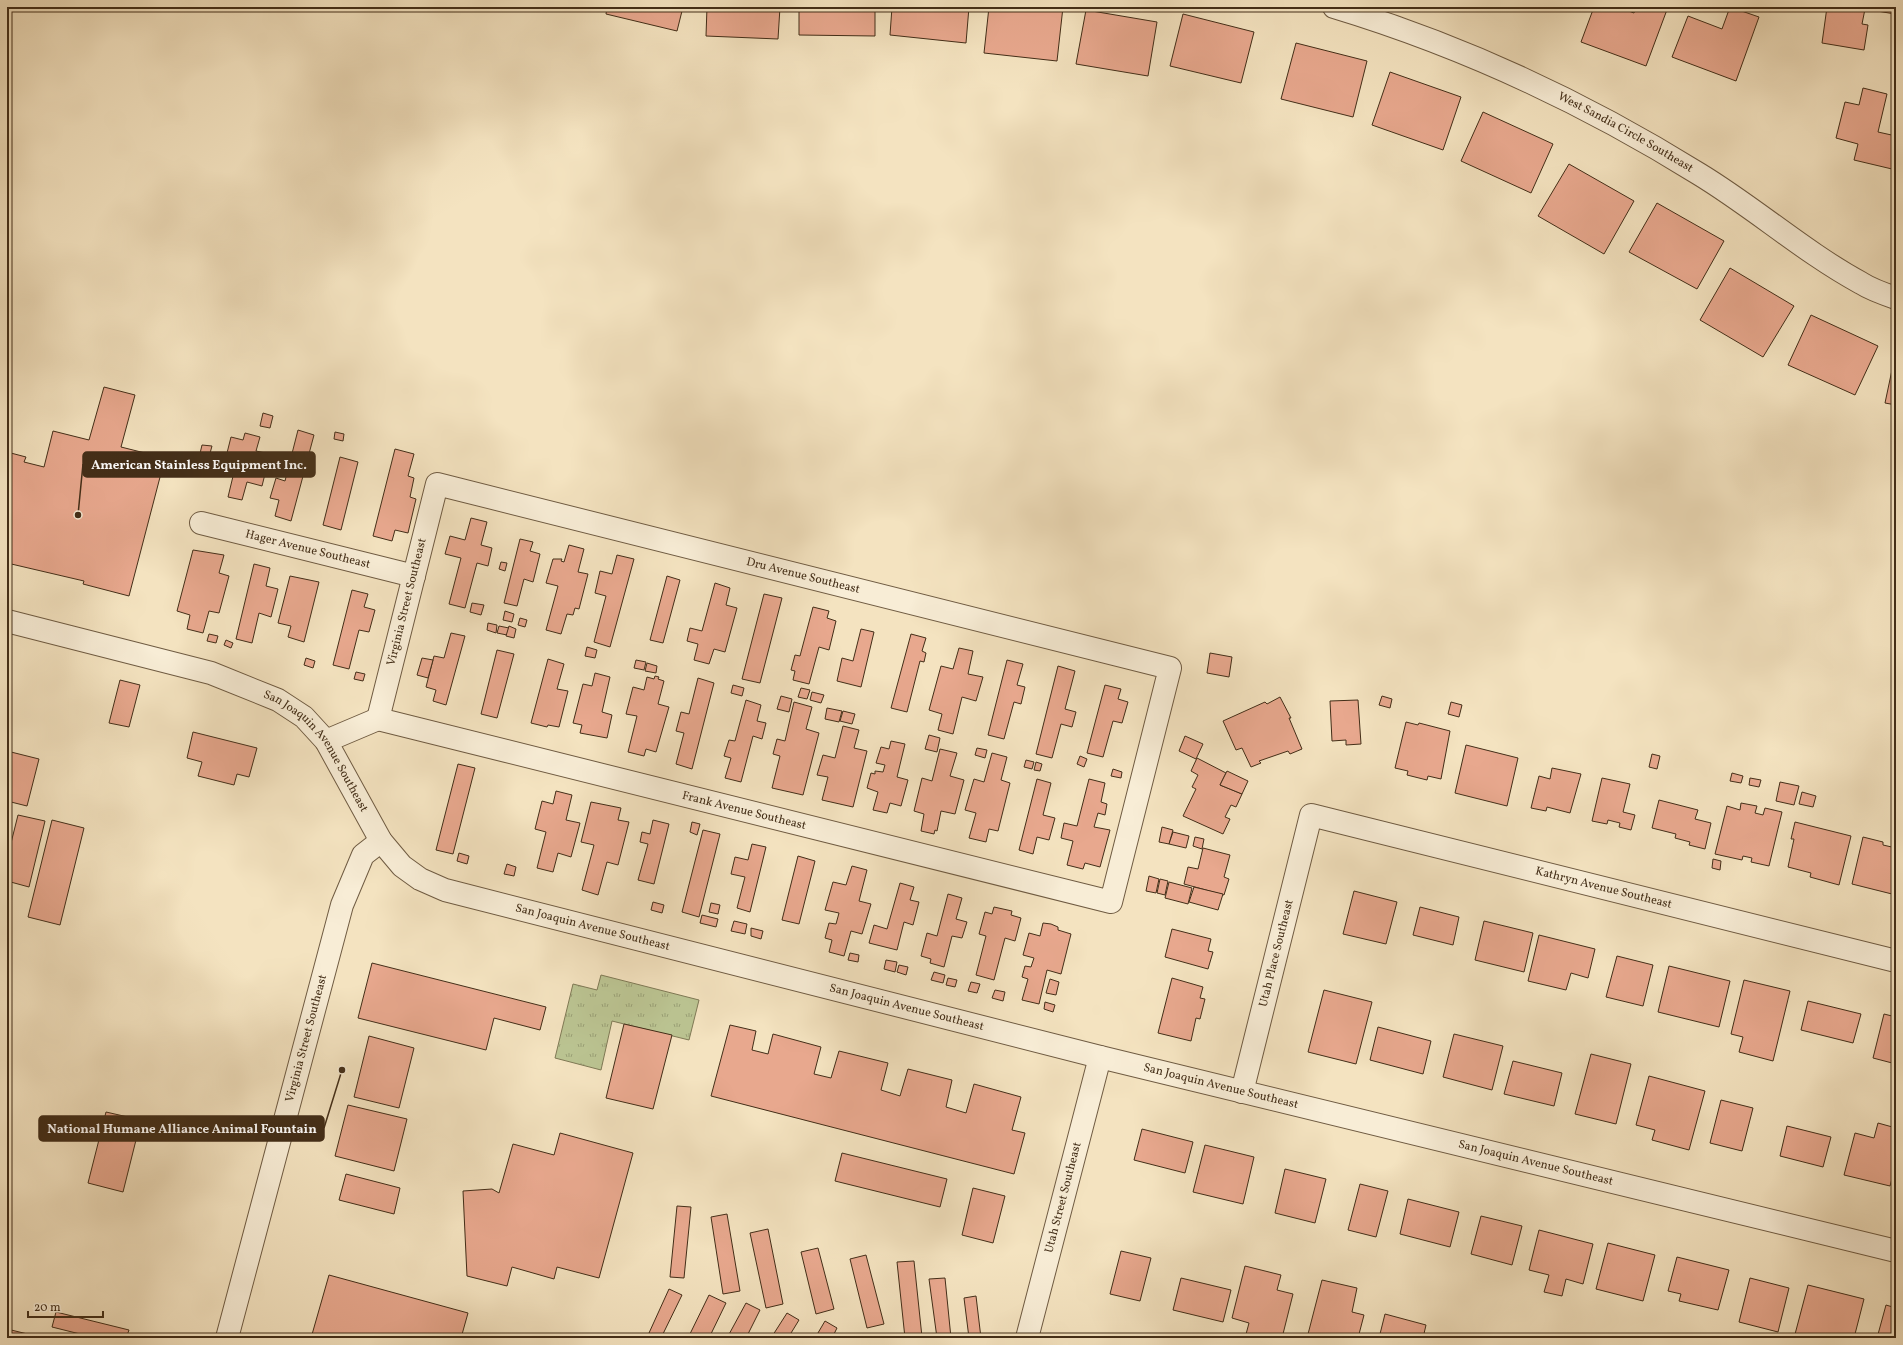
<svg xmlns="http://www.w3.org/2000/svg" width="1903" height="1345" font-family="Vollkorn,serif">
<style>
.grass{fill:url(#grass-tufts);stroke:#7f7955}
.building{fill:#e8a88e;stroke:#432e18}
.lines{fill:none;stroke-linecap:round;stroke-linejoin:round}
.street-casing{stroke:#6f5b42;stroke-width:24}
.street{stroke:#f8edd6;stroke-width:22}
.labels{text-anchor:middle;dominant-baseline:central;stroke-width:4;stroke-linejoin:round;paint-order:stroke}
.street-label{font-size:12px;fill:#432e18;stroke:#f8edd6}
.leader{fill:none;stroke:#432e18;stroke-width:1.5}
.callout-dot{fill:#432e18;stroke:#f8edd6;stroke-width:1.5}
.callout{fill:#432e18;stroke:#432e18;stroke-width:1.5}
.callout-label{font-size:13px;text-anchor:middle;font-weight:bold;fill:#fff}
</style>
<defs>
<pattern id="grass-tufts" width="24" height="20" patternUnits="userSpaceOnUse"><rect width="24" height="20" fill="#bbc492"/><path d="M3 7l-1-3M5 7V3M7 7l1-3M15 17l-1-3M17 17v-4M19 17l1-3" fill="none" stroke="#9aa076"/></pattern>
</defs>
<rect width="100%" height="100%" fill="#f4e3c0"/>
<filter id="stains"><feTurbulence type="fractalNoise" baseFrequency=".005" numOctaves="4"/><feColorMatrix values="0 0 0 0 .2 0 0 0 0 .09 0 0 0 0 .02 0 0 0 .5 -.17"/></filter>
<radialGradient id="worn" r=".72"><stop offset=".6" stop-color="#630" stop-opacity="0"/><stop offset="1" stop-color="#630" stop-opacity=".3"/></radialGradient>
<!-- grass -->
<polygon class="grass" points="601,975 699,1000 689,1040 612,1021 601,1070 555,1058 573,984 597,990"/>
<!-- building -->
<g class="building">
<polygon points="607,7 683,7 677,31 606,14"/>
<polygon points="707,7 780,7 778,39 706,36"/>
<polygon points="799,7 875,7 875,36 799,35"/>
<polygon points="892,7 969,7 966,43 890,35"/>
<polygon points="989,7 1063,7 1057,61 984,53"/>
<polygon points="1594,7 1618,7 1634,13 1636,7 1668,7 1646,66 1581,42"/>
<polygon points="1730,7 1759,17 1736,81 1672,57 1688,16 1722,29"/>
<polygon points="1827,7 1896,7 1895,14 1865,9 1862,24 1868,25 1864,50 1822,43"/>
<polygon points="1086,10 1157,22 1148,76 1076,64"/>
<polygon points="1183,14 1254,32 1241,83 1170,66"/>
<polygon points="1296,43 1367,61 1353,117 1281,99"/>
<polygon points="1390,72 1461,97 1443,150 1372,125"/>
<polygon points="1863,88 1887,94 1878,132 1896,136 1896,152 1892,169 1854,160 1858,144 1836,138 1845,102 1859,105"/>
<polygon points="1483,112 1553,144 1531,193 1461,161"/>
<polygon points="1569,164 1634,201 1604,254 1538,216"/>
<polygon points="1657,203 1724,241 1697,289 1629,252"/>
<polygon points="1730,268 1794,306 1763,357 1700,320"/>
<polygon points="1811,315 1878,346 1855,395 1788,365"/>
<polygon points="1896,351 1896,405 1885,403"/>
<polygon points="104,387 135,395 121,447 165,458 129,596 83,584 84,581 7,563 7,452 26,457 24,462 44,467 53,431 89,440"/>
<polygon points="263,413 273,416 270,428 260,426"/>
<polygon points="298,430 314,435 291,521 275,516 279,500 270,498 276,478 285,481"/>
<polygon points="335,432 344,434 343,441 334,439"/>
<polygon points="245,433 260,437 256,451 270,454 262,486 247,482 242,500 228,497 235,468 224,465 231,437 243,440"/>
<polygon points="202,445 212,446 207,464 198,462"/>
<polygon points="395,449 414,454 408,476 414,478 410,497 416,499 408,533 395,530 392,541 373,536"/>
<polygon points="340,457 358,462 341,530 323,525"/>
<polygon points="471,518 487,522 481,545 492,548 488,566 477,563 465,608 449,604 461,558 445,554 450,536 465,540"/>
<polygon points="520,539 533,542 530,551 540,554 533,582 524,579 517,606 504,603"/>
<polygon points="569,545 584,549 578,572 588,574 579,609 575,608 573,615 567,614 561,634 546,630 558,586 546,583 553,559 562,559 561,561 564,562"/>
<polygon points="193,550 224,555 219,573 229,576 219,613 209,611 203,633 187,629 190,615 177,611"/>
<polygon points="617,555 634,559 610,647 594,642 606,596 595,593 600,571 612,574"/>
<polygon points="501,562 507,563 505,571 499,569"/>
<polygon points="254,564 270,568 266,586 278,589 271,617 259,613 252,643 236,639"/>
<polygon points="290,576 319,582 304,642 288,637 291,626 278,623"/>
<polygon points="667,576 680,580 663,643 650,640"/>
<polygon points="715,583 730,588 726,605 737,608 725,652 714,649 709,664 694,660 698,644 687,641 690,628 702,631"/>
<polygon points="352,590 368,594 364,607 375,610 369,632 359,630 349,669 333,665"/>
<polygon points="764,594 782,598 760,683 742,679"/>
<polygon points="472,603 484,605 481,615 470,612"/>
<polygon points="813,607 829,611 827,618 836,621 829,650 819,647 809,684 793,680 795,671 791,670 795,655 800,656"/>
<polygon points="505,611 514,614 512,622 503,620"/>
<polygon points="520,618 527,620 525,627 518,625"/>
<polygon points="488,623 497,625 496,633 487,630"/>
<polygon points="499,626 509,628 507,635 497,633"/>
<polygon points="509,626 516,629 514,638 506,636"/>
<polygon points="861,629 874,632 861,687 837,681 842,658 853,661"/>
<polygon points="451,633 465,636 446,705 433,701 436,690 426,687 434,656 444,658"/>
<polygon points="209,634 218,636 216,643 207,641"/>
<polygon points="911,634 926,638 922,651 926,653 924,662 920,661 907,712 891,708"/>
<polygon points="226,640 233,643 231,648 224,645"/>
<polygon points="587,647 597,650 595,658 585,656"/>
<polygon points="959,648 973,651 968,674 983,677 976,701 962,697 953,734 938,730 942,714 929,710 941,666 953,669"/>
<polygon points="497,650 514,654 497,718 481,714"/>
<polygon points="1210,653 1232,657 1229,677 1207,673"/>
<polygon points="306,658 315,661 313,668 304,665"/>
<polygon points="422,658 433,660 428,678 417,675"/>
<polygon points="548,659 564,664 557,689 568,691 559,727 548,725 547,727 531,723"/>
<polygon points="636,660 646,662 644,670 634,668"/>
<polygon points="1007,660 1023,664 1017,685 1025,687 1021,704 1014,702 1004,739 988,735"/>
<polygon points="647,663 657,666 656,673 645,671"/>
<polygon points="1058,666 1075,671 1065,709 1076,712 1072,727 1061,724 1052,758 1036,754"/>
<polygon points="356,672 365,674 363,681 354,679"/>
<polygon points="595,673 610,677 602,712 612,715 607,738 580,733 582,725 573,723 583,684 592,686"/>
<polygon points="655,676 659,677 658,679 664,681 658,704 669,707 656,752 646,749 644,756 628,752 637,716 626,714 633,687 644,690 647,677 654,679"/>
<polygon points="698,678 714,683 692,769 676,764 684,733 676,731 681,712 689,714"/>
<polygon points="120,680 140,685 129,727 109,723"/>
<polygon points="733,685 744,688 742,696 731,693"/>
<polygon points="1105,685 1121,689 1118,699 1128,702 1122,723 1113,721 1103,757 1087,753"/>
<polygon points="801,688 810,690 807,699 798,697"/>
<polygon points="812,692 824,695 821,703 810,700"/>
<polygon points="781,696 792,699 789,712 777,709"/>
<polygon points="1382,696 1392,699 1390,708 1379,705"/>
<polygon points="1280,697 1291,718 1289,718 1302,749 1290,754 1288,751 1259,761 1261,763 1251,767 1242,748 1236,750 1223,721 1265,702 1267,704"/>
<polygon points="746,700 761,705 757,721 766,723 762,739 753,736 741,782 725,778 731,758 724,756 729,740 735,741"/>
<polygon points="1358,700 1361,744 1346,745 1346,740 1332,741 1330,701"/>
<polygon points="794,702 812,707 806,729 819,733 803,795 772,788 780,756 773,754 777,739 785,741"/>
<polygon points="1451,702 1462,705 1459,717 1448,714"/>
<polygon points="827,708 842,711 839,722 825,719"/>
<polygon points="843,711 855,714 852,724 840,721"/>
<polygon points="1406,722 1418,725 1419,723 1450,731 1441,779 1428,776 1427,780 1407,775 1408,771 1395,768"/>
<polygon points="843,726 859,730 854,748 867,751 853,807 822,800 828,777 817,775 823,755 835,758"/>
<polygon points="193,732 257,748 249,777 237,774 234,785 198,776 202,762 187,758"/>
<polygon points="929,735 940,738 937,752 925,749"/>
<polygon points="1185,736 1203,744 1196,759 1179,751"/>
<polygon points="891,741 905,744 897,777 908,780 901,806 890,803 887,813 873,810 878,792 867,788 871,773 875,774 875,771 883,772 885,765 876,763 881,747 889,749"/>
<polygon points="1466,745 1518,758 1507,806 1455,793"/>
<polygon points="977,748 987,750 985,758 975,755"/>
<polygon points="940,749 957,753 950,776 964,780 955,814 941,811 937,831 935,830 934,834 921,831 924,814 914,811 922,778 932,781"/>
<polygon points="7,751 39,759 27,806 7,801"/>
<polygon points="992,753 1007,757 1001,780 1010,783 998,831 989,829 986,842 969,838 976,813 965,810 974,779 984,782"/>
<polygon points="1652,754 1660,756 1657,769 1649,767"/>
<polygon points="1080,756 1087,759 1084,767 1077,764"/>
<polygon points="1197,758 1226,773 1220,785 1242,794 1236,807 1231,805 1225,817 1230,819 1223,834 1183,816 1196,789 1192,787 1198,775 1191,771"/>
<polygon points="1026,760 1034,762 1032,769 1024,767"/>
<polygon points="1036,762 1042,764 1040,771 1034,770"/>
<polygon points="458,764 475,768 453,854 436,850"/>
<polygon points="1552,768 1581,774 1570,813 1547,807 1546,811 1531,808 1539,776 1550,779"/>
<polygon points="1113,769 1122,772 1121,778 1111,776"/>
<polygon points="1227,771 1248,781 1242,794 1220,785"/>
<polygon points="1732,773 1743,776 1741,783 1730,781"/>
<polygon points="1602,778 1630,784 1623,812 1635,815 1631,830 1619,827 1620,823 1608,820 1607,824 1592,821"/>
<polygon points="1750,778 1761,780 1759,787 1749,785"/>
<polygon points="1037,779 1051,783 1043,815 1055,818 1049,840 1037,837 1033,854 1019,850"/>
<polygon points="1089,779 1105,783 1101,802 1107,804 1105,815 1098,813 1094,827 1110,830 1100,867 1085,863 1083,869 1067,865 1073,841 1061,838 1064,823 1077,826"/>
<polygon points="1780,782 1799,786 1794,805 1776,801"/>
<polygon points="556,791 572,795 566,820 580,823 571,857 558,853 553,872 537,868 546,832 535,829 542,801 553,804"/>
<polygon points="1802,792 1816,796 1813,807 1799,804"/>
<polygon points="1659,800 1698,810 1695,819 1711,823 1705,849 1689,845 1690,842 1675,838 1676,834 1652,828"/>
<polygon points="591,802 621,808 618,820 629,822 618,865 607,862 598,895 582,890 594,845 581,842"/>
<polygon points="1741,803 1757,806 1755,813 1763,815 1765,808 1782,812 1769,866 1751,862 1752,858 1743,856 1742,860 1715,854 1727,806 1740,810"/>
<polygon points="18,815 45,821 29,887 7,881 7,859"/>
<polygon points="52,820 84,828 60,925 28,917"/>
<polygon points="653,820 669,824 654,884 638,880 648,844 640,842 642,832 650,834"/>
<polygon points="692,822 700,824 697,835 690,832"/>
<polygon points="1795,822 1851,836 1839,885 1810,877 1811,873 1788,867 1794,839 1791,839"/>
<polygon points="1162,827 1173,830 1169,844 1159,842"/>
<polygon points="703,830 720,834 699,917 682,912"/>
<polygon points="1173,832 1189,836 1186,848 1169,844"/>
<polygon points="1195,837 1204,839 1202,849 1193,846"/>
<polygon points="1863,837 1883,842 1883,845 1896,848 1896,895 1852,884"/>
<polygon points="752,844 766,847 750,912 737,908 745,877 731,874 735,857 748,860"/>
<polygon points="1203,848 1230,855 1224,877 1229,879 1224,895 1184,884 1188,867 1198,869"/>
<polygon points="459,853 469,856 467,864 457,861"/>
<polygon points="798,856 815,861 799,924 782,920"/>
<polygon points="1713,859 1721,861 1720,870 1712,868"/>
<polygon points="507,864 516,867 514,876 504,874"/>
<polygon points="852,866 867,870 859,901 871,904 862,934 851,931 844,956 829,952 832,940 825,938 829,923 836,924 839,913 825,910 833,882 846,885"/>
<polygon points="1149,876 1159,879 1156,893 1146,891"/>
<polygon points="1160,879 1168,881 1165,895 1157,893"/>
<polygon points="1169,882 1192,888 1188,904 1165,898"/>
<polygon points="900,883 914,887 910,900 919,902 913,925 904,922 897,950 869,943 874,925 887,929"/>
<polygon points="1194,887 1223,894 1218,910 1189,902"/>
<polygon points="1354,891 1397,902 1386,944 1343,934"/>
<polygon points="948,894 962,898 956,919 967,922 962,938 952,936 944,967 930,963 931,959 921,956 927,933 937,936"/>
<polygon points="653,902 664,905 662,913 651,910"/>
<polygon points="711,903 720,905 718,914 709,912"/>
<polygon points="994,907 1012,911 1011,915 1021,918 1015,941 1005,938 994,980 976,975 986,936 979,934 985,912 992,914"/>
<polygon points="1420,907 1459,917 1453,945 1413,935"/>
<polygon points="702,915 718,919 716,927 700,923"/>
<polygon points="734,921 747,924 745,934 731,931"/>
<polygon points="1484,921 1533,933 1524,972 1475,960"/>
<polygon points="1043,923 1051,924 1058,927 1058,930 1071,934 1061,974 1047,970 1039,1004 1022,1000 1028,979 1022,977 1025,966 1031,967 1034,958 1023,955 1029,933 1040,936"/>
<polygon points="751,928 763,931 761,939 751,936"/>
<polygon points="1172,929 1211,939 1208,951 1213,952 1208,969 1165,957"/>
<polygon points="1539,935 1595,949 1588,978 1571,973 1566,990 1528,981"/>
<polygon points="850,953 859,955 858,962 848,960"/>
<polygon points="1617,956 1653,965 1643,1006 1606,997"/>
<polygon points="886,960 897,962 895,972 884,969"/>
<polygon points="372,963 546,1007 540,1030 494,1018 486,1050 358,1018"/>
<polygon points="899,965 908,967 906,975 897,972"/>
<polygon points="1669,966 1730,981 1719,1027 1658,1012"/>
<polygon points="934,972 945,975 943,983 931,980"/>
<polygon points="948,978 957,980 955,987 946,985"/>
<polygon points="1172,978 1203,987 1200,998 1205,999 1200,1019 1196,1018 1191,1041 1158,1033"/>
<polygon points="1050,979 1059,982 1056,995 1046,993"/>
<polygon points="1744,980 1790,991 1773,1061 1739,1052 1743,1037 1731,1034"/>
<polygon points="971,982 980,984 977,993 968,991"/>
<polygon points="995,990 1005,992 1003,1001 992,998"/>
<polygon points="1324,990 1372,1002 1356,1064 1308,1052"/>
<polygon points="1808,1001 1861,1014 1853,1043 1801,1030"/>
<polygon points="1045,1002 1055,1005 1053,1012 1044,1009"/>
<polygon points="1884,1014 1896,1017 1896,1064 1873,1058"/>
<polygon points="624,1024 672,1035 653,1109 606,1098"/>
<polygon points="730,1025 756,1031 752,1050 768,1054 773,1034 821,1047 814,1074 831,1078 839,1051 888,1063 881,1090 900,1096 908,1069 952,1080 946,1107 966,1113 974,1084 1021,1097 1012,1130 1025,1133 1014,1174 711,1096"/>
<polygon points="1378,1027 1431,1041 1423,1074 1370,1060"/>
<polygon points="1454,1034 1503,1046 1492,1090 1443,1077"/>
<polygon points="369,1036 414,1048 399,1108 354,1097"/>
<polygon points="1591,1054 1631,1064 1616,1124 1575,1114"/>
<polygon points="1513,1061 1562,1073 1554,1106 1504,1094"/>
<polygon points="1649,1076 1705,1091 1689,1150 1652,1140 1655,1130 1636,1125"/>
<polygon points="1721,1100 1753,1108 1742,1151 1710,1143"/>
<polygon points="348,1105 407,1119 394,1171 335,1156"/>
<polygon points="106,1112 141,1120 123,1192 88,1183"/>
<polygon points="1878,1123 1896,1128 1896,1164 1890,1186 1844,1175 1855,1133 1874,1138"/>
<polygon points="1787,1126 1831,1137 1823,1167 1780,1156"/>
<polygon points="1142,1129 1193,1142 1185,1173 1134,1160"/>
<polygon points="560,1133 633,1153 599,1278 557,1267 554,1279 512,1267 507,1286 467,1276 463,1191 492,1189 499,1193 513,1144 554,1155"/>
<polygon points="1205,1145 1254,1157 1243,1204 1193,1192"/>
<polygon points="842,1153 947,1179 940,1207 835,1181"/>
<polygon points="1285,1169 1326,1179 1315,1223 1275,1213"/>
<polygon points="346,1174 400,1188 394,1214 339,1200"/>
<polygon points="1360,1184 1388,1191 1376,1237 1348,1230"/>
<polygon points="973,1188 1005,1196 993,1243 962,1235"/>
<polygon points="1408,1199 1459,1212 1450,1247 1400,1234"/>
<polygon points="677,1206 691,1207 684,1278 670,1277"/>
<polygon points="727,1214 740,1291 723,1294 711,1217"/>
<polygon points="1481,1216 1522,1226 1512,1265 1471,1254"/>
<polygon points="768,1229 783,1304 766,1308 750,1233"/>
<polygon points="1539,1230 1593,1244 1583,1284 1566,1279 1562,1296 1544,1292 1549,1275 1529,1270"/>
<polygon points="1608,1243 1655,1255 1643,1301 1596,1289"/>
<polygon points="818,1248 834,1309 816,1314 801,1252"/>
<polygon points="1121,1251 1151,1258 1140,1301 1110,1294"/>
<polygon points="866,1255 884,1324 867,1328 850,1259"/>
<polygon points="1677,1257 1729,1270 1718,1310 1679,1301 1681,1294 1668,1291"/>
<polygon points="914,1261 922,1337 905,1338 897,1262"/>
<polygon points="1245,1266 1281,1275 1277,1290 1293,1294 1282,1338 1245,1338 1249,1323 1232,1318"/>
<polygon points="329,1275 468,1313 461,1338 311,1338"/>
<polygon points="945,1278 951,1338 937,1338 929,1279"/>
<polygon points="1181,1278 1231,1290 1223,1322 1173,1310"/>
<polygon points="1750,1278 1789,1288 1778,1332 1739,1322"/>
<polygon points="1322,1280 1357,1288 1352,1312 1364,1315 1358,1338 1307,1338"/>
<polygon points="1808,1285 1864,1299 1854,1338 1794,1338"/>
<polygon points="669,1289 682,1295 661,1338 649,1333"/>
<polygon points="709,1295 726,1303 709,1338 688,1338"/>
<polygon points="976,1296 981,1338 969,1338 964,1298"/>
<polygon points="746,1303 760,1310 746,1338 727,1338"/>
<polygon points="1886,1305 1896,1308 1896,1338 1877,1338"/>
<polygon points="56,1312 129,1330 126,1338 96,1338 52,1327"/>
<polygon points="787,1313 799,1320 788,1338 771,1338"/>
<polygon points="1385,1314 1426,1325 1423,1338 1379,1338"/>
<polygon points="825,1321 837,1328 832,1338 815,1338"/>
<polygon points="7,1329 44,1338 7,1338"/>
</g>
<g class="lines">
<!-- street casing -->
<g class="street-casing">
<g id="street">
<path id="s1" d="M 1334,7 C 1463,46 1585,103 1699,174 C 1755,208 1804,252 1861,283 C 1872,290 1884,294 1896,298"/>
<polygon points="437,484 1170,668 1111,902 378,719"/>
<path id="s2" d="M 201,523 L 414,576"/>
<path id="s3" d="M 7,621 L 211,673 L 278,700 L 304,717 L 326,741 L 381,841 L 402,866 L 420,879 L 445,890 L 1100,1057 L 1896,1251"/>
<polyline points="326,741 378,719"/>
<path id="s4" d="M 1242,1092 L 1311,815 L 1896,961"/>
<path id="s5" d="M 227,1338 L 342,905 L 363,855 L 381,841"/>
<path id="s6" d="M 1027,1338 L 1100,1057"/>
</g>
</g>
<!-- street -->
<use href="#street" class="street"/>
</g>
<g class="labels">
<!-- street labels -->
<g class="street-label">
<text stroke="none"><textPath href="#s1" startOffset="318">West Sandia Circle Southeast</textPath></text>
<text stroke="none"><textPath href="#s2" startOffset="110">Hager Avenue Southeast</textPath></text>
<text transform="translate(803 576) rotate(14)">Dru Avenue Southeast</text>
<text transform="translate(407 602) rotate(-76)">Virginia Street Southeast</text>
<text stroke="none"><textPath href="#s3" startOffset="347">San Joaquin Avenue Southeast</textPath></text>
<text transform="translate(744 811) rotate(14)">Frank Avenue Southeast</text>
<text stroke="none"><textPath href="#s4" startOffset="587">Kathryn Avenue Southeast</textPath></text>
<text stroke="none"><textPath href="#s3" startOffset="695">San Joaquin Avenue Southeast</textPath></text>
<text stroke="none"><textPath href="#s4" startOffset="143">Utah Place Southeast</textPath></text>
<text stroke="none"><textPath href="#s3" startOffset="1019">San Joaquin Avenue Southeast</textPath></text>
<text stroke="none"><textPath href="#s5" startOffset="310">Virginia Street Southeast</textPath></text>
<text stroke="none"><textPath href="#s3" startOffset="1343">San Joaquin Avenue Southeast</textPath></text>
<text stroke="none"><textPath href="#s3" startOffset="1667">San Joaquin Avenue Southeast</textPath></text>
<text stroke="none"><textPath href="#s6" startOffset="145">Utah Street Southeast</textPath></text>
</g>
</g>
<!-- callouts -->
<path class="leader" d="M78 515L83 464M342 1070L324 1128"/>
<g class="callout-dot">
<circle cx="78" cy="515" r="4"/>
<circle cx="342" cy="1070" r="4"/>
</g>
<g class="callout">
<rect x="83" y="452" width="232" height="25" rx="4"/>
<rect x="39" y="1116" width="285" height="25" rx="4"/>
</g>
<g class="callout-label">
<text x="199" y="469">American Stainless Equipment Inc.</text>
<text x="182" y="1133">National Humane Alliance Animal Fountain</text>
</g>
<!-- margin -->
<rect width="1903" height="1345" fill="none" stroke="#f4e3c0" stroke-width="24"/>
<rect x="8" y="8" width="1887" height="1329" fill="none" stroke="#432e18" stroke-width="2"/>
<rect x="12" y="12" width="1879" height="1321" fill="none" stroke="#432e18"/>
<!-- scale -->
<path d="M28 1311v6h75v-6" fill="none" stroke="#432e18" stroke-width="2"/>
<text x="34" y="1311" font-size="12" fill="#432e18" stroke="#f8edd6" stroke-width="3" paint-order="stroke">20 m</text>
<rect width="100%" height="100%" filter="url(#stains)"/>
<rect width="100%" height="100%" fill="url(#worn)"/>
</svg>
